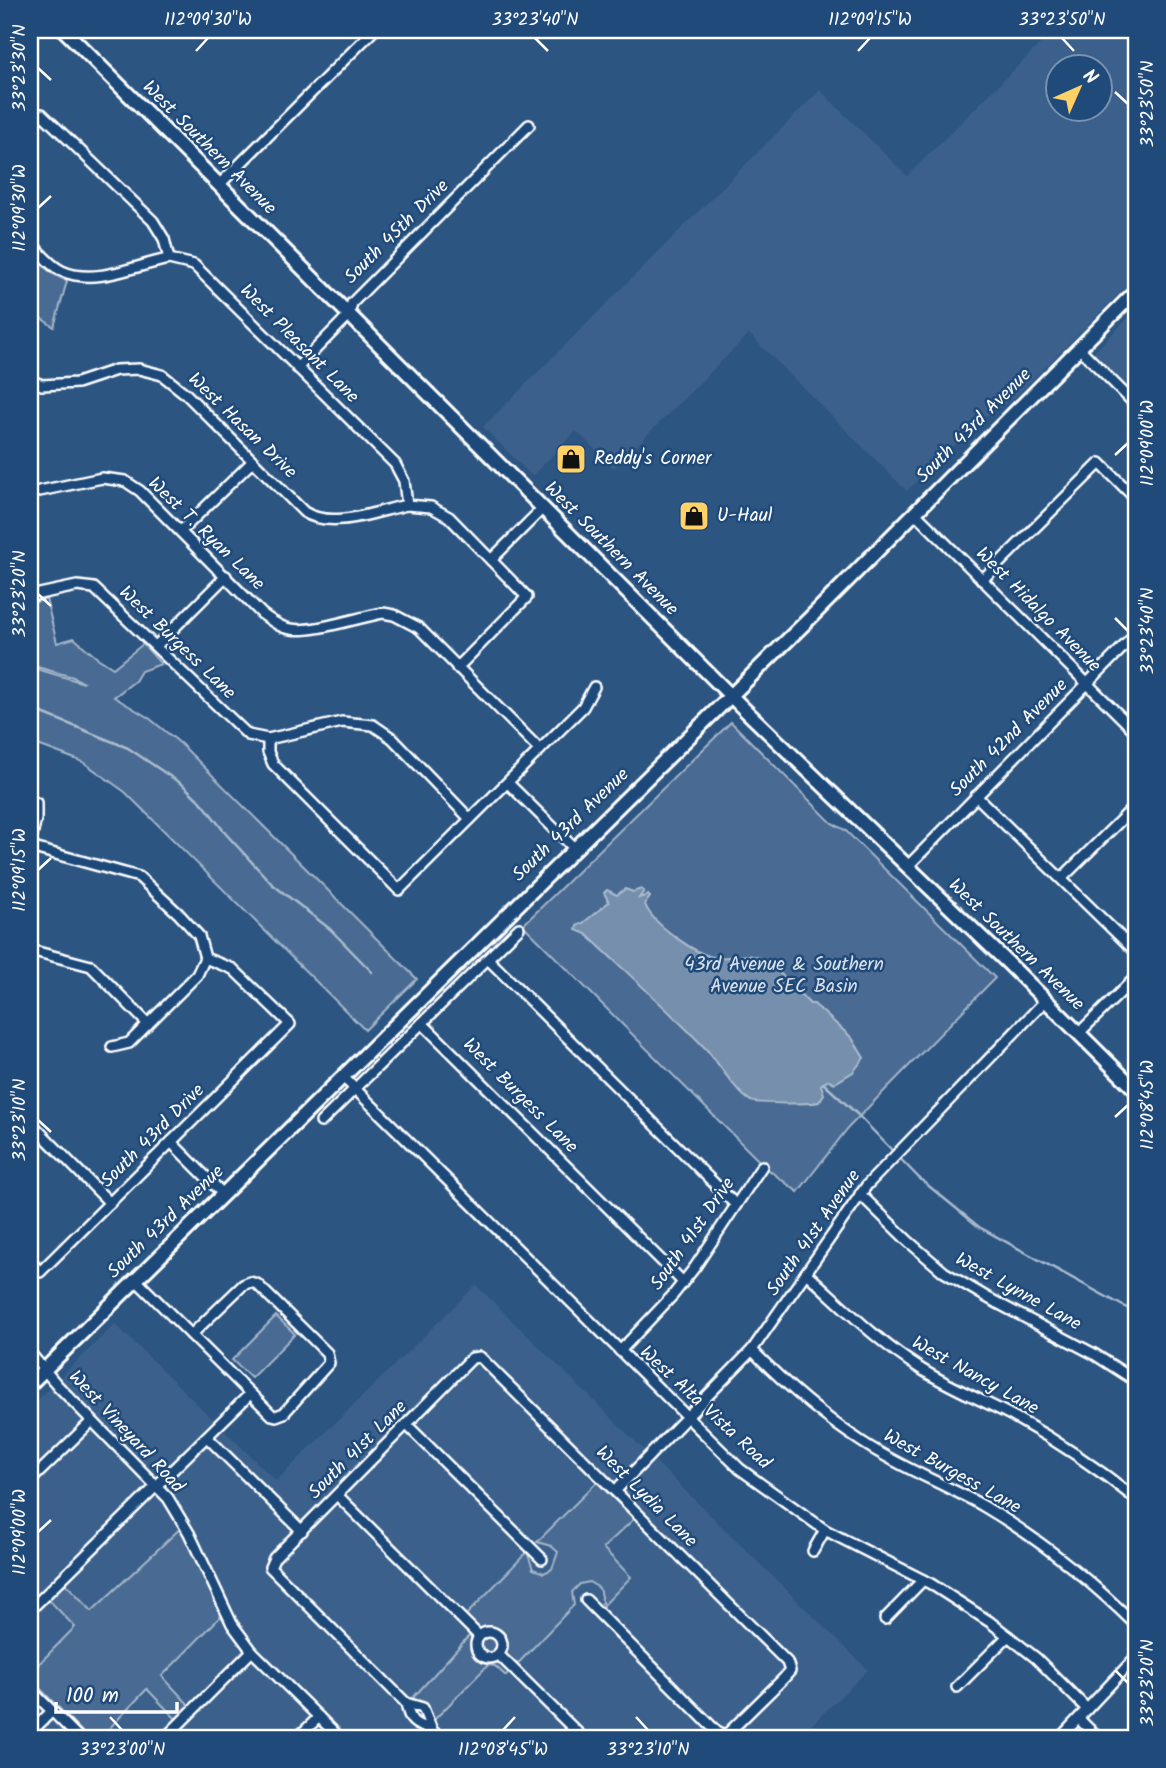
<svg xmlns="http://www.w3.org/2000/svg" width="1166" height="1768" font-family="Kalam,sans-serif">
<style>
.built{fill:#3b618b;fill-rule:evenodd}
.green{fill:#486b92;stroke:#a4b5c8;stroke-width:2}
.water{fill:#748fad;stroke:#acbcce;stroke-width:2}
.lines{fill:none;stroke-linecap:round;stroke-linejoin:round}
.stream{stroke:#acbcce;stroke-width:2.5}
.minor-casing{stroke:#fff;stroke-width:14}
.major-casing{stroke:#fff;stroke-width:18}
.minor{stroke:#1f4a7a;stroke-width:9}
.major{stroke:#1f4a7a;stroke-width:12}
.ticks{fill:none;stroke:#fff;stroke-width:2.5}
.labels{text-anchor:middle;dominant-baseline:central;stroke-width:5;stroke-linejoin:round;paint-order:stroke}
.street-label{font-size:19px;fill:#fff;stroke:#1f4a7a}
.poi-label{font-size:19px;fill:#fff;stroke:#1f4a7a;text-anchor:start}
.park-label{font-size:19px;fill:#dae1e9;stroke:#1f4a7a}
.neatline{fill:none;stroke:#fff;stroke-width:2.5}
.ticks-label{font-size:18px;text-anchor:middle;fill:#fff}
</style>
<rect width="100%" height="100%" fill="#2c5582"/>
<filter id="ink" filterUnits="userSpaceOnUse"><feTurbulence type="fractalNoise" baseFrequency=".0143" numOctaves="2"/><feDisplacementMap in="SourceGraphic" scale="14" xChannelSelector="R" yChannelSelector="G"/><feConvolveMatrix kernelMatrix="1 2 1 2 8 2 1 2 1" color-interpolation-filters="sRGB"/></filter>
<g filter="url(#ink)">
<!-- built -->
<g class="built">
<path d="M 1054,30 L 1136,30 L 1136,277 L 1014,398 L 983,418 L 907,491 L 749,334 L 614,468 L 576,431 L 532,476 L 483,427 L 820,90 L 907,176 ZM 1058,66 L 1100,66 L 1100,108 L 1058,108 Z"/>
<polygon points="1136,310 1136,394 1094,352"/>
<polygon points="476,1285 868,1670 798,1738 30,1738 30,1407 115,1324 276,1481"/>
</g>
<!-- green -->
<g class="green">
<polygon points="30,253 51,273 67,281 54,327 30,311"/>
<polygon points="46,599 57,643 74,638 96,657 113,668 143,644 161,664 141,671 135,681 114,697 149,718 181,744 417,979 365,1030 125,792 83,762 30,742 30,667 84,683 73,677 30,665 30,604"/>
<polygon points="731,722 832,823 845,830 995,978 848,1128 798,1192 766,1168 523,925"/>
<polygon points="276,1316 295,1334 251,1378 232,1360"/>
<path d="M 597,1482 L 634,1519 L 603,1548 L 631,1577 L 603,1606 L 599,1588 L 589,1582 L 580,1584 L 572,1592 L 574,1605 L 506,1676 L 495,1666 L 488,1665 L 432,1722 C 428,1709 425,1703 411,1700 L 477,1627 L 466,1615 L 527,1552 L 533,1569 L 544,1573 L 552,1569 L 558,1552 L 551,1546 L 537,1542 Z"/>
<polygon points="185,1524 225,1612 162,1676 190,1706 176,1719 147,1689 100,1738 88,1738 30,1678 30,1673 75,1627 48,1599 65,1583 92,1611"/>
</g>
<!-- water -->
<path class="water" d="M 625,889 L 633,892 L 641,889 L 644,891 L 639,898 L 648,895 L 650,897 L 645,904 C 651,923 694,953 713,957 C 727,960 744,952 757,957 C 777,966 795,989 810,1004 L 814,1004 L 852,1038 L 864,1058 L 853,1072 L 835,1083 L 829,1080 L 821,1085 L 824,1094 L 819,1102 C 812,1104 756,1104 751,1101 C 738,1095 717,1061 706,1049 C 668,1009 626,972 586,934 L 576,930 L 577,926 L 583,923 L 609,902 L 604,893 L 607,890 L 617,895 Z"/>
<g class="lines">
<!-- stream -->
<g class="stream">
<polyline points="30,708 128,748 183,785 204,805 226,834 272,884 330,929 372,972"/>
<polyline points="823,1083 857,1114 919,1178 979,1227 1136,1313"/>
</g>
<!-- minor casing -->
<g class="minor-casing">
<g id="minor">
<polyline points="30,34 35,30"/>
<polyline points="30,127 42,114 153,221 164,239 169,259 194,265 395,464 404,481 407,505 431,507 449,517 527,597 457,668"/>
<polyline points="219,185 374,30"/>
<path d="M 30,242 C 39,251 49,265 62,271 C 95,286 135,265 169,259"/>
<polyline points="1079,348 1136,405"/>
<polyline points="297,368 349,315 352,303 529,125"/>
<path d="M 30,380 L 42,385 L 77,383 L 116,370 L 139,369 L 162,375 L 186,394 L 304,512 C 332,530 377,511 407,505"/>
<path d="M 30,493 L 102,478 L 125,481 L 140,491 L 262,614 C 271,620 280,628 291,629 C 313,633 359,617 383,613 L 394,615 L 419,628 L 540,750"/>
<polyline points="915,513 1136,732"/>
<polyline points="181,531 253,461"/>
<polyline points="491,560 543,508"/>
<polyline points="982,580 1100,463 1136,499"/>
<polyline points="30,596 77,586 94,588 248,735 268,739 342,722 373,725 392,738 470,819"/>
<polyline points="156,646 226,576"/>
<polyline points="268,739 268,752 273,764 399,890 583,707 594,687"/>
<polyline points="508,783 574,848"/>
<polyline points="976,796 1136,952"/>
<polyline points="30,801 36,803 36,819 30,843"/>
<polyline points="30,847 139,877 179,914 199,936 205,958 233,969 290,1024 40,1272 30,1261"/>
<polyline points="908,866 1136,634"/>
<polyline points="1062,878 1136,805"/>
<polyline points="30,950 91,966 148,1024"/>
<polyline points="488,959 736,1205"/>
<polyline points="422,1023 683,1282"/>
<polyline points="1079,1033 1136,977"/>
<polyline points="112,1047 129,1043 197,975 205,958"/>
<polyline points="342,1076 740,1469 825,1530 931,1584 990,1622 1036,1658 1087,1709"/>
<polyline points="30,1122 110,1203"/>
<polyline points="321,1122 519,928"/>
<polyline points="171,1142 223,1194"/>
<polyline points="860,1194 908,1241 944,1272 988,1298 1094,1354 1136,1381"/>
<path d="M 806,1273 C 844,1307 878,1342 921,1369 C 951,1388 985,1401 1016,1418 C 1059,1442 1099,1469 1136,1499"/>
<polyline points="135,1279 272,1415 276,1416 284,1413 329,1363 327,1353 257,1284 250,1282 243,1285 191,1335"/>
<path d="M 752,1350 C 785,1384 822,1416 862,1442 C 901,1468 945,1484 985,1507 C 1041,1540 1090,1580 1136,1625"/>
<polyline points="620,1351 673,1295 695,1267 762,1166"/>
<polyline points="30,1353 58,1386 168,1498 189,1533 232,1624 252,1651 340,1738"/>
<polyline points="407,1425 542,1559"/>
<polyline points="207,1437 302,1531"/>
<polyline points="30,1481 92,1421"/>
<polyline points="615,1491 752,1350 867,1185 1046,1000"/>
<polyline points="337,1495 479,1636"/>
<polyline points="813,1551 825,1530"/>
<polyline points="586,1600 723,1738"/>
<polyline points="30,1610 250,1394"/>
<polyline points="885,1619 923,1580"/>
<circle cx="489" cy="1645" r="13"/>
<polyline points="498,1654 583,1738"/>
<polyline points="957,1687 1008,1636"/>
<polyline points="30,1689 79,1738"/>
<polyline points="406,1703 423,1708 431,1728"/>
<polyline points="1079,1719 1098,1738"/>
<polyline points="30,1733 52,1711"/>
<polyline points="165,1738 252,1651"/>
<polyline points="297,1738 319,1717"/>
<path d="M 441,1738 C 423,1720 411,1733 406,1703 L 270,1567 L 274,1558 L 472,1358 L 480,1357 L 787,1662 L 790,1671 L 784,1678 L 723,1738"/>
<polyline points="1060,1738 1136,1657"/>
</g>
</g>
<!-- major casing -->
<g class="major-casing">
<g id="major">
<polyline points="64,30 744,709 1006,961 1136,1090"/>
<polyline points="30,1384 809,619 1136,291"/>
</g>
</g>
<!-- minor -->
<use href="#minor" class="minor"/>
<!-- major -->
<use href="#major" class="major"/>
</g>
</g>
<!-- ticks -->
<path class="ticks" d="M 535,38 L 548,51M 1062,38 L 1074,51M 196,51 L 208,38M 858,51 L 870,38M 38,68 L 51,80M 1115,92 L 1128,104M 38,208 L 51,196M 1115,455 L 1128,443M 38,594 L 51,606M 1115,618 L 1128,631M 38,870 L 51,858M 1115,1117 L 1128,1105M 38,1120 L 51,1132M 38,1532 L 51,1520M 1115,1670 L 1128,1683M 110,1717 L 122,1730M 636,1717 L 648,1730M 503,1730 L 515,1717"/>
<!-- icons -->
<defs>
<g id="shop-square" transform="scale(1.575)"><rect x="-9" y="-9" width="18" height="18" rx="4" fill="#ffd166" stroke="#1f4a7a"/><path d="M-5-2.5h2.3a2.7 3.5 0 0 1 5.4 0H5L5.5 6h-11ZM-1.5-2.5h3a1.5 2.3 0 0 0-3 0Z" fill="#111"/></g>
</defs>
<g fill-rule="evenodd">
<use href="#shop-square" x="571" y="459"/>
<use href="#shop-square" x="694" y="516"/>
</g>
<g class="labels">
<!-- street labels -->
<g class="street-label">
<text transform="translate(209 148) rotate(45)">West Southern Avenue</text>
<text transform="translate(397 232) rotate(-45)">South 45th Drive</text>
<text transform="translate(299 344) rotate(45)">West Pleasant Lane</text>
<text transform="translate(242 426) rotate(44)">West Hasan Drive</text>
<text transform="translate(974 426) rotate(-45)">South 43rd Avenue</text>
<text transform="translate(206 534) rotate(44)">West T. Ryan Lane</text>
<text transform="translate(611 549) rotate(45)">West Southern Avenue</text>
<text transform="translate(1038 610) rotate(45)">West Hidalgo Avenue</text>
<text transform="translate(177 643) rotate(44)">West Burgess Lane</text>
<text transform="translate(1009 738) rotate(-45)">South 42nd Avenue</text>
<text transform="translate(571 825) rotate(-44)">South 43rd Avenue</text>
<text transform="translate(1016 945) rotate(44)">West Southern Avenue</text>
<text transform="translate(520 1096) rotate(45)">West Burgess Lane</text>
<text transform="translate(153 1136) rotate(-45)">South 43rd Drive</text>
<text transform="translate(166 1222) rotate(-44)">South 43rd Avenue</text>
<text transform="translate(814 1233) rotate(-55)">South 41st Avenue</text>
<text transform="translate(693 1234) rotate(-55)">South 41st Drive</text>
<text transform="translate(1018 1292) rotate(29)">West Lynne Lane</text>
<text transform="translate(975 1376) rotate(29)">West Nancy Lane</text>
<text transform="translate(705 1408) rotate(43)">West Alta Vista Road</text>
<text transform="translate(126 1432) rotate(47)">West Vineyard Road</text>
<text transform="translate(358 1450) rotate(-45)">South 41st Lane</text>
<text transform="translate(952 1472) rotate(29)">West Burgess Lane</text>
<text transform="translate(646 1497) rotate(45)">West Lydia Lane</text>
</g>
<!-- poi labels -->
<g class="poi-label">
<text x="594" y="459">Reddy's Corner</text>
<text x="717" y="516">U-Haul</text>
</g>
<!-- park labels -->
<g class="park-label">
<text x="784" y="965">43rd Avenue &amp; Southern<tspan x="784" dy="22">Avenue SEC Basin</tspan></text>
</g>
</g>
<!-- margin -->
<rect width="1166" height="1768" fill="none" stroke="#1f4a7a" stroke-width="77"/>
<!-- north arrow -->
<g transform="translate(1079 88) rotate(45)"><circle r="33" fill="#1f4a7a" stroke="#7992af" stroke-width="2"/>
<path d="M0-5L12 26L0 18L-12 26Z" fill="#ffd166"/>
<text y="-10" font-size="19" font-weight="bold" text-anchor="middle" fill="#ffffff">N</text>
</g>
<!-- scale -->
<path d="M56 1702v10h121v-10" fill="none" stroke="#ffffff" stroke-width="3.5"/>
<text x="66" y="1702" font-size="21" fill="#ffffff" stroke="#1f4a7a" stroke-width="5" paint-order="stroke">100 m</text>
<rect x="38" y="38" width="1090" height="1692" class="neatline"/>
<g class="ticks-label">
<text x="208" y="25">112°09'30"W</text>
<text x="535" y="25">33°23'40"N</text>
<text x="870" y="25">112°09'15"W</text>
<text x="1062" y="25">33°23'50"N</text>
<text transform="translate(19 68) rotate(-90)" y="6">33°23'30"N</text>
<text transform="translate(1147 104) rotate(-90)" y="6">33°23'50"N</text>
<text transform="translate(19 208) rotate(-90)" y="6">112°09'30"W</text>
<text transform="translate(1147 443) rotate(-90)" y="6">112°09'00"W</text>
<text transform="translate(19 594) rotate(-90)" y="6">33°23'20"N</text>
<text transform="translate(1147 631) rotate(-90)" y="6">33°23'40"N</text>
<text transform="translate(19 870) rotate(-90)" y="6">112°09'15"W</text>
<text transform="translate(1147 1105) rotate(-90)" y="6">112°08'45"W</text>
<text transform="translate(19 1120) rotate(-90)" y="6">33°23'10"N</text>
<text transform="translate(19 1532) rotate(-90)" y="6">112°09'00"W</text>
<text transform="translate(1147 1683) rotate(-90)" y="6">33°23'20"N</text>
<text x="122" y="1755">33°23'00"N</text>
<text x="503" y="1755">112°08'45"W</text>
<text x="648" y="1755">33°23'10"N</text>
</g>
</svg>
